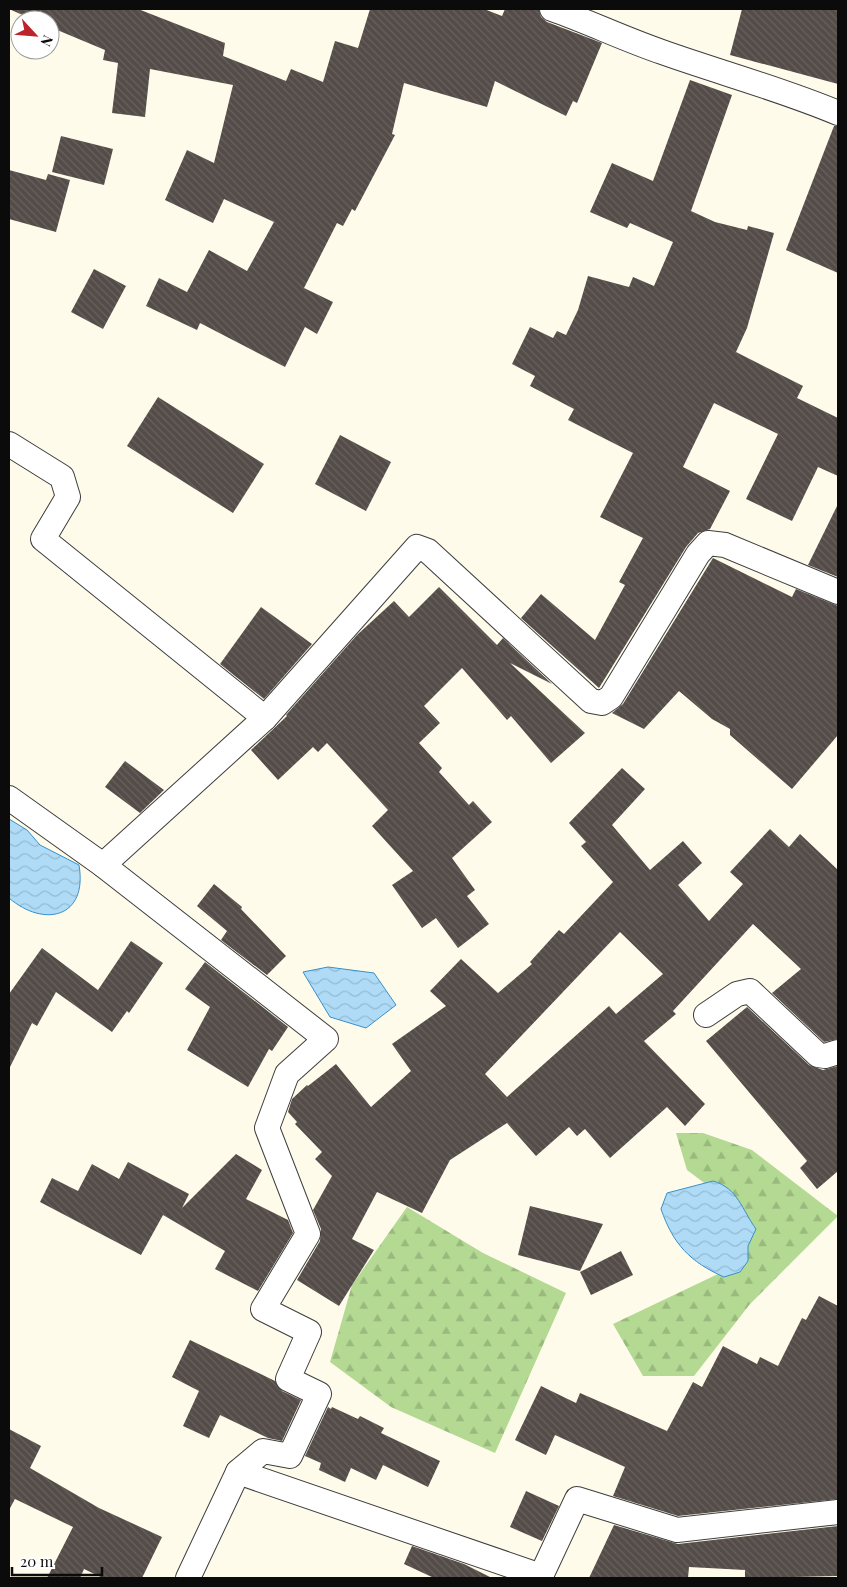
<svg xmlns="http://www.w3.org/2000/svg" width="847" height="1587" font-family="'Playfair Display',serif">
<style>
.forest{fill:url(#forest-firs)}
.water{fill:url(#water-waves);stroke:#3591cd}
.building{fill:url(#building-back-hatch);fill-rule:evenodd}
.lines{fill:none;stroke-linecap:round;stroke-linejoin:round}
.minor-casing{stroke:#3e3e3e;stroke-width:26}
.minor{stroke:#fff;stroke-width:24}
</style>
<defs>
<pattern id="forest-firs" width="22" height="20" patternUnits="userSpaceOnUse" patternTransform="scale(1.25)"><rect width="22" height="20" fill="#b3d993"/><path d="M5 1l3.5 6h-7zM16 11l3.5 6h-7z" fill="#99b97d"/></pattern>
<pattern id="water-waves" width="16" height="10" patternUnits="userSpaceOnUse" patternTransform="scale(1.25)"><rect width="16" height="10" fill="#afdbf6"/><path d="M0 5q4-4 8 0t8 0" fill="none" stroke="#95bbd2"/></pattern>
<pattern id="building-back-hatch" width="6" height="6" patternUnits="userSpaceOnUse" patternTransform="scale(1.25)"><rect width="6" height="6" fill="#544c48"/><path d="M-1 5l2 2M0 0l6 6M5-1l2 2" fill="none" stroke="#68615e"/></pattern>
</defs>
<rect width="100%" height="100%" fill="#fffbea"/>
<!-- forest -->
<g class="forest">
<polygon points="676,1133 703,1133 752,1150 838,1216 750,1304 694,1376 643,1376 613,1324 739,1264 739,1209 687,1170"/>
<polygon points="407,1207 483,1253 566,1293 495,1453 391,1407 330,1362 352,1285"/>
</g>
<!-- water -->
<g class="water">
<path d="M 9,819 L 27,830 L 40,845 L 79,865 C 88,918 44,928 9,898 Z"/>
<polygon points="328,967 374,973 396,1005 366,1028 330,1017 303,972"/>
<path d="M 713,1181 C 738,1188 742,1210 756,1229 L 748,1246 L 748,1261 L 740,1272 L 724,1277 C 690,1262 673,1244 661,1209 L 667,1193 Z"/>
</g>
<!-- building -->
<g class="building">
<polygon points="9,9 138,9 225,43 223,56 286,81 291,69 323,82 335,41 358,48 370,9 484,9 502,16 505,9 539,9 541,17 547,22 602,43 577,103 573,101 566,116 495,81 487,107 404,83 392,134 395,135 355,211 352,209 343,226 337,223 304,288 333,302 317,334 305,327 285,367 200,323 197,330 146,306 159,278 187,292 209,250 247,271 274,222 224,199 213,223 165,200 187,150 214,163 233,85 150,69 145,117 112,113 118,63 103,60 105,50 50,27 50,20 34,20"/>
<polygon points="742,9 838,9 838,84 730,55"/>
<polygon points="690,80 732,95 691,211 715,222 747,230 748,226 774,233 747,328 736,352 803,386 797,398 838,418 838,476 818,467 792,521 746,499 778,434 714,403 683,467 730,491 710,529 698,533 686,547 599,688 521,618 541,594 595,640 625,585 619,582 643,538 600,517 633,453 568,420 574,409 530,386 535,376 512,364 530,327 553,338 557,331 566,335 578,310 588,276 629,287 633,277 654,286 673,242 630,223 627,228 590,212 612,163 653,181"/>
<polygon points="834,126 838,126 838,273 786,250"/>
<polygon points="61,136 113,149 104,185 52,172"/>
<polygon points="9,170 46,180 48,174 70,180 56,232 9,219"/>
<polygon points="94,269 126,286 103,329 71,312"/>
<polygon points="158,397 264,464 233,513 127,446"/>
<polygon points="340,435 391,462 366,511 315,484"/>
<polygon points="838,504 838,577 808,565"/>
<polygon points="713,558 792,597 796,589 838,606 838,735 792,789 730,735 730,729 712,719 679,691 644,729 612,713 623,704"/>
<polygon points="439,587 497,645 503,638 552,684 510,663 585,733 551,763 511,716 507,720 462,668 424,706 440,723 419,743 442,768 439,772 469,805 473,801 492,822 452,858 475,890 467,896 489,924 458,948 436,918 422,928 392,885 413,871 372,826 388,810 327,743 318,752 313,747 278,780 251,750 287,716 286,715 357,635 394,601 409,617"/>
<polygon points="261,607 312,644 264,699 220,664"/>
<polygon points="125,761 164,790 140,813 105,787"/>
<path d="M 622,768 L 645,789 L 612,825 L 650,870 L 683,841 L 702,863 L 678,885 L 709,921 L 743,884 L 730,872 L 770,829 L 789,847 L 800,834 L 838,870 L 838,1039 L 824,1042 L 772,993 L 801,969 L 753,924 L 673,1011 L 676,1014 L 644,1041 L 705,1104 L 685,1126 L 667,1107 L 610,1158 L 585,1129 L 577,1136 L 569,1127 L 536,1156 L 507,1123 L 450,1160 L 422,1213 L 377,1192 L 352,1239 L 374,1250 L 339,1306 L 297,1280 L 320,1241 L 321,1229 L 313,1210 L 332,1176 L 315,1159 L 322,1152 L 295,1124 L 297,1122 L 288,1112 L 292,1099 L 307,1085 L 308,1086 L 336,1064 L 371,1107 L 411,1071 L 392,1044 L 446,1006 L 430,991 L 461,959 L 498,993 L 532,964 L 530,962 L 559,930 L 564,934 L 613,882 L 581,846 L 586,842 L 569,823 ZM 620,932 L 663,974 L 616,1014 L 609,1006 L 507,1097 L 485,1074 Z"/>
<polygon points="214,884 242,907 241,909 286,956 267,975 221,940 227,931 197,906"/>
<polygon points="131,941 163,963 129,1013 127,1011 112,1032 56,992 37,1026 32,1023 9,1069 9,994 42,948 98,990"/>
<polygon points="205,962 288,1027 272,1051 269,1049 248,1087 187,1050 210,1007 185,989"/>
<polygon points="747,1007 809,1065 823,1070 838,1066 838,1171 817,1189 800,1168 807,1161 706,1041"/>
<polygon points="236,1154 262,1170 246,1199 288,1220 293,1233 258,1291 215,1269 225,1251 163,1215 141,1255 40,1202 52,1178 78,1191 92,1164 119,1179 128,1162 189,1194 182,1208"/>
<polygon points="530,1206 603,1224 580,1271 518,1255"/>
<polygon points="621,1251 633,1275 591,1295 580,1272"/>
<polygon points="819,1296 838,1306 838,1499 678,1516 613,1496 625,1467 555,1435 546,1455 515,1440 541,1386 576,1403 580,1393 667,1431 693,1382 702,1387 723,1346 757,1364 760,1357 778,1366 802,1318 806,1320"/>
<polygon points="190,1340 275,1381 282,1391 301,1400 282,1441 268,1438 220,1415 209,1438 183,1426 199,1391 172,1377"/>
<polygon points="328,1407 331,1409 332,1407 358,1419 360,1416 384,1428 381,1433 440,1461 428,1487 383,1465 376,1480 351,1468 345,1482 319,1470 321,1463 305,1456"/>
<polygon points="9,1429 41,1446 30,1468 99,1508 162,1537 142,1578 103,1578 84,1569 80,1578 47,1578 73,1527 15,1499 9,1510"/>
<polygon points="526,1491 559,1506 542,1541 510,1527"/>
<polygon points="614,1525 678,1544 838,1526 838,1576 745,1578 745,1570 689,1567 688,1578 589,1578"/>
<polygon points="412,1546 464,1564 492,1578 434,1578 404,1564"/>
</g>
<g class="lines">
<!-- minor casing -->
<g class="minor-casing">
<g id="minor">
<path d="M 552,9 C 589,22 624,39 662,52 C 721,73 781,89 838,113"/>
<polyline points="9,444 62,477 68,497 43,539 265,718 103,865"/>
<polyline points="265,718 417,547 428,551 591,701 602,703 611,697 698,554 708,543 725,545 838,592"/>
<polyline points="9,798 103,865 326,1039 287,1074 267,1128 308,1234 263,1309 309,1332 288,1379 319,1394 290,1456 263,1451 238,1472 541,1576 577,1499 677,1530 838,1512"/>
<polyline points="706,1015 737,994 750,991 818,1055 825,1056 838,1052"/>
<polyline points="188,1578 238,1472"/>
</g>
</g>
<!-- minor -->
<use href="#minor" class="minor"/>
</g>
<!-- border -->
<rect width="847" height="1587" fill="none" stroke="#0b0b0b" stroke-width="20"/>
<!-- north arrow -->
<g transform="translate(35 35) rotate(116)"><circle r="24" fill="#ffffff" stroke="#9d9d9d"/>
<path d="M0-4L9 19L0 12L-9 19Z" fill="#bb242b"/>
<text y="-8" font-size="14" font-weight="bold" text-anchor="middle" fill="#0b0b0b">N</text>
</g>
<!-- scale -->
<path d="M12 1567v8h90v-8" fill="none" stroke="#0b0b0b" stroke-width="2.5"/>
<text x="20" y="1567" font-size="15" fill="#0b0b0b" stroke="#ffffff" stroke-width="4" paint-order="stroke">20 m</text>
</svg>
